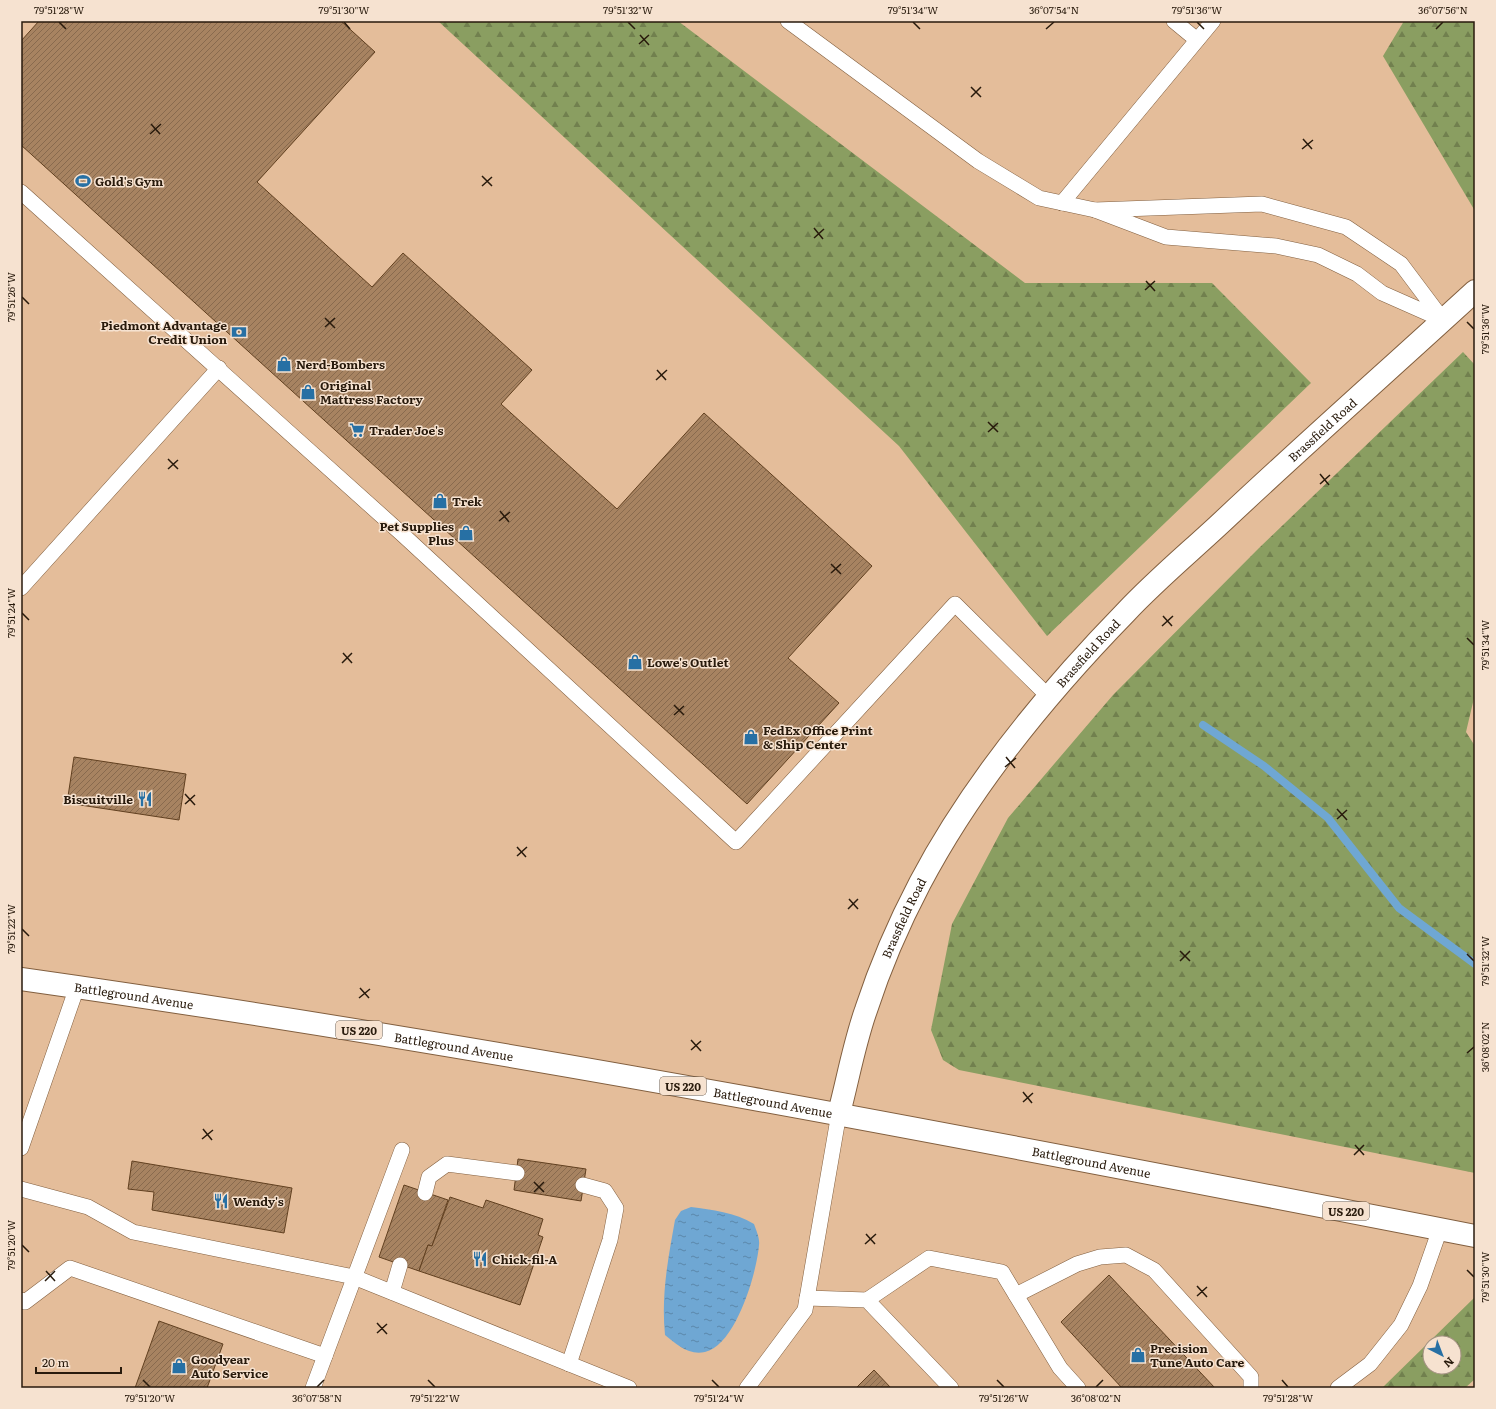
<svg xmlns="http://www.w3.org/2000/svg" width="1496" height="1409" font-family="Literata,serif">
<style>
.forest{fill:url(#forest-firs);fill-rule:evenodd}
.water{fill:url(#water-ripples)}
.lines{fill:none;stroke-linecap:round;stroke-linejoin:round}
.stream{stroke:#6fa7d3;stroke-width:8}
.building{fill:url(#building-hatch);stroke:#614020}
.service-casing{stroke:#825f3f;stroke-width:16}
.tertiary-casing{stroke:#825f3f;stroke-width:24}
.primary-casing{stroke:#825f3f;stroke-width:24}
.service{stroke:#fff;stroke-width:15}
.tertiary{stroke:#fff;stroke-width:22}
.primary{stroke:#fff;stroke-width:22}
.ticks{fill:none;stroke:#281a0c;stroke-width:1.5}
.labels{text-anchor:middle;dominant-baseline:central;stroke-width:3;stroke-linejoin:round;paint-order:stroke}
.shield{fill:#f6e2d0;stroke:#665647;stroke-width:1}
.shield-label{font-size:11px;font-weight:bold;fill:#281a0c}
.poi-label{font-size:12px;font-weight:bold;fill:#281a0c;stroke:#f6e2d0;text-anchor:start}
.street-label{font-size:12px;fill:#281a0c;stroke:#f6e2d0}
.neatline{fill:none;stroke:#281a0c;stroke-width:1.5}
.ticks-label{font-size:10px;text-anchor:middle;fill:#281a0c}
</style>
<defs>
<pattern id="forest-firs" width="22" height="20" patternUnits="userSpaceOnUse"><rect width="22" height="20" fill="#8a9e61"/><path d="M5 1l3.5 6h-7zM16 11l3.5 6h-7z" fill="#71804e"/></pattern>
<pattern id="water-ripples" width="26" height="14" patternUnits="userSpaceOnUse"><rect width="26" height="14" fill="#6fa7d3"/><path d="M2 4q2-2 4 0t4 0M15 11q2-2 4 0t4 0" fill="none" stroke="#5b87aa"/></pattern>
<pattern id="building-hatch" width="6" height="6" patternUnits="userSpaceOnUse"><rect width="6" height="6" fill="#a78361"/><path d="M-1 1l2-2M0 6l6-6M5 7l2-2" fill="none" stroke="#886a4e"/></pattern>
</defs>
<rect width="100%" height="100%" fill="#e4bd9a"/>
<!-- forest -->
<g class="forest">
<polygon points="438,21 678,21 1025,283 1212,283 1311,383 1047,636 899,446"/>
<polygon points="1404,21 1475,21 1475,211 1383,56"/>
<polygon points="1463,352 1475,365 1475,694 1466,732 1475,746 1475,1173 959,1070 943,1060 931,1030 952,924 1008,818 1113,695 1259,548"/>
<path d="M 1475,1297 L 1475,1379 L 1465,1388 L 1382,1388 ZM 1430,1343 L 1454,1343 L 1454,1367 L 1430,1367 Z"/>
</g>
<!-- water -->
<path class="water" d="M 691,1207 C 712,1210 735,1212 754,1224 C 756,1230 760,1238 759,1245 C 757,1272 736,1345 705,1352 C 689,1356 676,1344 665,1335 C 661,1295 668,1259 675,1220 L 681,1211 Z"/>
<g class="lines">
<!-- stream -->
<polyline class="stream" points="1203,725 1264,766 1328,818 1399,908 1475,964"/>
</g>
<!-- building -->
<g class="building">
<polygon points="39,21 341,21 375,52 257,182 372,287 403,253 532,370 501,404 617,509 704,413 872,566 788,658 839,703 747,804 21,145 21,41"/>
<polygon points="74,757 186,774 179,820 67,803"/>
<polygon points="518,1159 586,1169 581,1201 514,1190"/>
<polygon points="132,1161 292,1188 284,1233 152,1210 154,1192 128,1189"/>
<polygon points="404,1185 448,1200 432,1246 428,1245 419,1271 379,1257"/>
<polygon points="450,1197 483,1208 486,1200 543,1219 538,1235 543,1237 520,1305 419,1271 428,1245 432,1246"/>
<polygon points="1109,1275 1215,1388 1122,1388 1061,1322"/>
<polygon points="159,1321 223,1344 207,1388 135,1388"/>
<polygon points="874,1370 891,1388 856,1388"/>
</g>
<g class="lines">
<!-- service casing -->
<g class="service-casing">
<g id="service">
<polyline points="788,21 978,161 1039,198 1095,210"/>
<polyline points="1174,21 1197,40"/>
<polyline points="21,192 402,534 736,842 955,604 1049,697"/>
<polyline points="1062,203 1213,21"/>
<polygon points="1262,204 1346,227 1401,264 1443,320 1382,293 1357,274 1318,255 1276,246 1166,237 1095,210"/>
<polyline points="21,588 219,368"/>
<polyline points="21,1148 77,987"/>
<polyline points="21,1189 88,1207 133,1232 354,1277 629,1388"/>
<polyline points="425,1193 429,1177 447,1164 517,1173"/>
<polyline points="392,1292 400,1265"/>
<polyline points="1016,1295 1077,1264 1100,1257 1126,1255 1154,1270 1251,1377 1251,1388"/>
<polyline points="807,1298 867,1300 951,1388"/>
<polyline points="21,1300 25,1302 70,1268 325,1356"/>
<polyline points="867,1300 929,1258 1002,1272 1060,1368 1078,1388"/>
<polyline points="569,1364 610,1240 616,1208 605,1191 583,1185"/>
<polyline points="313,1388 402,1150"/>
<polyline points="747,1388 805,1310 839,1113"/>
<polyline points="1338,1388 1370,1364 1401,1325 1420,1286 1440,1229"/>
</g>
</g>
<!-- tertiary casing -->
<g class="tertiary-casing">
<g id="tertiary">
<path id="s1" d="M 839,1113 C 848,1079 854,1044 866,1010 C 880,967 899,923 920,883 C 971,786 1049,691 1126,612 C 1156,580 1191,551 1223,521 C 1306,443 1391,368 1475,291"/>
</g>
</g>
<!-- primary casing -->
<g class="primary-casing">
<g id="primary">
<path id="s2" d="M 21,979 C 508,1048 992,1142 1475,1236"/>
</g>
</g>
<!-- service -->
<use href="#service" class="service"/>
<!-- tertiary -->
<use href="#tertiary" class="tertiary"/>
<!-- primary -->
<use href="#primary" class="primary"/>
</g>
<!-- ticks -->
<path class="ticks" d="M 59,22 L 66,29M 344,22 L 350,29M 628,22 L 635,29M 913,22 L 920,29M 1197,22 L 1204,29M 1046,29 L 1054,22M 1436,29 L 1443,22M 640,35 L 649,45M 639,44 L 649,35M 971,87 L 981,97M 971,97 L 981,87M 151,124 L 160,134M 150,134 L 161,124M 1303,139 L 1312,149M 1302,149 L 1313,140M 482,176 L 492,186M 482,186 L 492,177M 814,228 L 823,239M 814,238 L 824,229M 1146,281 L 1155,291M 1145,290 L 1155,281M 22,297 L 29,304M 325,318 L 335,328M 1467,322 L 1474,329M 325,327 L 335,318M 657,370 L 666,380M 656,380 L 667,370M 988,422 L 998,432M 988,432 L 998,423M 168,459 L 178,469M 168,469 L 178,460M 1320,474 L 1329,485M 1320,484 L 1330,475M 500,511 L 509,522M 499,521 L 510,512M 831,564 L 841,574M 831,573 L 841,564M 22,613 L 29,620M 1163,616 L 1172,626M 1162,626 L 1173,616M 1467,638 L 1474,645M 343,653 L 352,663M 342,663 L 352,653M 674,705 L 684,715M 674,715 L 684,706M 1006,757 L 1015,768M 1005,767 L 1016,758M 185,794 L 195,805M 185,804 L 195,795M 1337,809 L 1347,820M 1337,819 L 1347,810M 517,847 L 526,857M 517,856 L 527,847M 849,899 L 858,909M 848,909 L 858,899M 22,929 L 29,936M 1180,951 L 1190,961M 1467,954 L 1474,961M 1180,961 L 1190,951M 360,988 L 369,998M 359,998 L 370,989M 691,1040 L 701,1051M 691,1050 L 701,1041M 1467,1053 L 1474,1047M 1023,1092 L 1032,1103M 1023,1102 L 1033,1093M 203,1129 L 212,1140M 202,1139 L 213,1130M 1355,1145 L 1364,1155M 1354,1155 L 1364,1145M 534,1182 L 544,1192M 534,1192 L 544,1182M 866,1234 L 875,1244M 865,1244 L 876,1234M 22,1245 L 29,1252M 1467,1270 L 1474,1277M 46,1271 L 55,1281M 45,1281 L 55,1271M 1197,1286 L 1207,1297M 1197,1296 L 1207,1287M 377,1323 L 387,1334M 377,1333 L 387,1324M 143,1380 L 150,1387M 428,1380 L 435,1387M 712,1380 L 719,1387M 997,1380 L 1004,1387M 1282,1380 L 1288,1387M 317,1387 L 324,1380M 1096,1387 L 1103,1380"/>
<!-- icons -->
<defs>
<g id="stadium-bare" transform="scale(1.2)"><path d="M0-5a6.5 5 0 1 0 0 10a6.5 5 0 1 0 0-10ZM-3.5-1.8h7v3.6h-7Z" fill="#2770a4" stroke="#f6e2d0" stroke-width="2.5" paint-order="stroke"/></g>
<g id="bank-bare" transform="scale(1.2)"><path d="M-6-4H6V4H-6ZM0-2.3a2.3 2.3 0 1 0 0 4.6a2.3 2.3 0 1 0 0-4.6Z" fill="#2770a4" stroke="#f6e2d0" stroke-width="2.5" paint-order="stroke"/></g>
<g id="shop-bare" transform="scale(1.2)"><path d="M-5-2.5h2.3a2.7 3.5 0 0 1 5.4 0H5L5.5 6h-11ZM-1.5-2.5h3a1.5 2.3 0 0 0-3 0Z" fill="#2770a4" stroke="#f6e2d0" stroke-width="2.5" paint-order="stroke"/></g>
<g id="supermarket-bare" transform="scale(1.2)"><path d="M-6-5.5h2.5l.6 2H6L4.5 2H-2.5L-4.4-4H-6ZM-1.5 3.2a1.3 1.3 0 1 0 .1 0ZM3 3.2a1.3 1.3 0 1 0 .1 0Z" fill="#2770a4" stroke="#f6e2d0" stroke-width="2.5" paint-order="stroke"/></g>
<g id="restaurant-bare" transform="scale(1.2)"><path d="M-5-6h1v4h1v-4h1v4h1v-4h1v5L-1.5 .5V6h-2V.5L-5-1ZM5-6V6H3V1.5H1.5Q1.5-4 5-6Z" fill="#2770a4" stroke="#f6e2d0" stroke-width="2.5" paint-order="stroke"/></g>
</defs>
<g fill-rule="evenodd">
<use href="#stadium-bare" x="83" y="181"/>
<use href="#bank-bare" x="239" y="332"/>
<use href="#shop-bare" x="284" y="364"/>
<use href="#shop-bare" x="308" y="392"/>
<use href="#supermarket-bare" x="357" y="430"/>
<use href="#shop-bare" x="440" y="501"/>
<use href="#shop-bare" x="466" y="533"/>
<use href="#shop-bare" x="635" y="662"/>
<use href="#shop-bare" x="751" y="737"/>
<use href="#restaurant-bare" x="145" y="799"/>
<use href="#restaurant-bare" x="221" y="1201"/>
<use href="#restaurant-bare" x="480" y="1259"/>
<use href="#shop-bare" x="1138" y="1355"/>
<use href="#shop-bare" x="179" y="1366"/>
</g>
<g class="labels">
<!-- shield labels -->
<g class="shield">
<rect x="336" y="1021" width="46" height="18" rx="3"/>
<rect x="660" y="1077" width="46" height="18" rx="3"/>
<rect x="1323" y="1202" width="46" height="18" rx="3"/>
</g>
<g class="shield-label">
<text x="359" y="1030">US 220</text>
<text x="683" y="1086">US 220</text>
<text x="1346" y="1211">US 220</text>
</g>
<!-- poi labels -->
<g class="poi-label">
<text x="95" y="181">Gold's Gym</text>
<text x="227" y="325" text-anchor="end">Piedmont Advantage<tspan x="227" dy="14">Credit Union</tspan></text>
<text x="296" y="364">Nerd-Bombers</text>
<text x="320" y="385">Original<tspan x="320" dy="14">Mattress Factory</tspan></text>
<text x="369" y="430">Trader Joe's</text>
<text x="452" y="501">Trek</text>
<text x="454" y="526" text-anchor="end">Pet Supplies<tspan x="454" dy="14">Plus</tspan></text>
<text x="647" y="662">Lowe's Outlet</text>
<text x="763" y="730">FedEx Office Print<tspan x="763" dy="14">&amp; Ship Center</tspan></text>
<text x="133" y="799" text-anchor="end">Biscuitville</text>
<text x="233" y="1201">Wendy's</text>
<text x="492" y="1259">Chick-fil-A</text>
<text x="1150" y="1348">Precision<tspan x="1150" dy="14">Tune Auto Care</tspan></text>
<text x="191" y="1359">Goodyear<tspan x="191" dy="14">Auto Service</tspan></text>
</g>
<!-- street labels -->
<g class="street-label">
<text stroke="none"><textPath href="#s1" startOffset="854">Brassfield Road</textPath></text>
<text stroke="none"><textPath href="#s1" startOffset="530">Brassfield Road</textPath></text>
<text stroke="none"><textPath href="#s1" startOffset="206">Brassfield Road</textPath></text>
<text stroke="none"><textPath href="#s2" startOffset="114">Battleground Avenue</textPath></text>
<text stroke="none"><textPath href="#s2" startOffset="438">Battleground Avenue</textPath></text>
<text stroke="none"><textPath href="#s2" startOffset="762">Battleground Avenue</textPath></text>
<text stroke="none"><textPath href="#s2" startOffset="1086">Battleground Avenue</textPath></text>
</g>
</g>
<!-- border -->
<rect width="1496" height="1409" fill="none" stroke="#f6e2d0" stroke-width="44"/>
<!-- north arrow -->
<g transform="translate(1442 1355) rotate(138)"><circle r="19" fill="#f6e2d0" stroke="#a49282"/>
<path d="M0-3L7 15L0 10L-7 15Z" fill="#2770a4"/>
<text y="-6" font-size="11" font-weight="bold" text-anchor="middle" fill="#281a0c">N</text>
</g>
<!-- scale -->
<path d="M36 1367v6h85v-6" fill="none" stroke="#281a0c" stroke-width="2"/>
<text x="42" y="1367" font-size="12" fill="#281a0c" stroke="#f6e2d0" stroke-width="3" paint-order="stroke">20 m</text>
<rect x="22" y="22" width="1452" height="1365" class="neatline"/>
<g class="ticks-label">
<text x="59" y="14">79°51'28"W</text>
<text x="344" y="14">79°51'30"W</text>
<text x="628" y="14">79°51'32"W</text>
<text x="913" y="14">79°51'34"W</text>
<text x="1054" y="14">36°07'54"N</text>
<text x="1197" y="14">79°51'36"W</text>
<text x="1443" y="14">36°07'56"N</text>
<text transform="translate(11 297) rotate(-90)" y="4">79°51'26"W</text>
<text transform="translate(1485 329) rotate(-90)" y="4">79°51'36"W</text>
<text transform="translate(11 613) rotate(-90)" y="4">79°51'24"W</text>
<text transform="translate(1485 645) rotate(-90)" y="4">79°51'34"W</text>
<text transform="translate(11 929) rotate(-90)" y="4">79°51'22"W</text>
<text transform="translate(1485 961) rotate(-90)" y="4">79°51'32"W</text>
<text transform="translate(1485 1047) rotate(-90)" y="4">36°08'02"N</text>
<text transform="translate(11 1245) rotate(-90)" y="4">79°51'20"W</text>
<text transform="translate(1485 1277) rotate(-90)" y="4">79°51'30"W</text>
<text x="150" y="1402">79°51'20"W</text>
<text x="317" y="1402">36°07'58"N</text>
<text x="435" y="1402">79°51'22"W</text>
<text x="719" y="1402">79°51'24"W</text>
<text x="1004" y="1402">79°51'26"W</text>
<text x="1096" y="1402">36°08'02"N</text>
<text x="1288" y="1402">79°51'28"W</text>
</g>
</svg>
